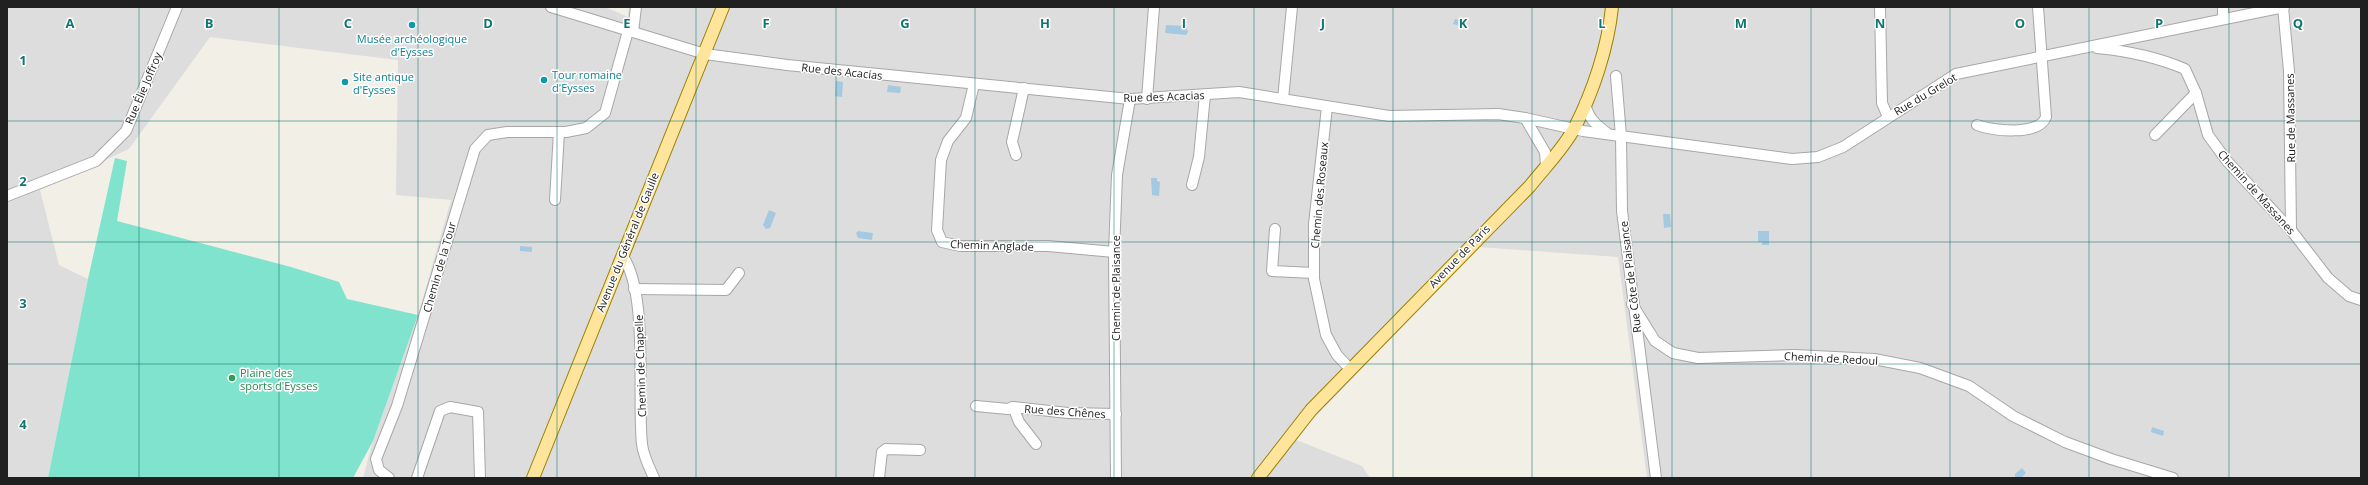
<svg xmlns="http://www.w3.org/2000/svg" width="2368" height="485" font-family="'Open Sans',sans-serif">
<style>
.residential{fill:#dedddd}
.pitch{fill:#80e3cd}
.water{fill:#a4c9e0}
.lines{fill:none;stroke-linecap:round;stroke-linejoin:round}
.minor-casing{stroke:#a7a7a7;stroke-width:12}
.major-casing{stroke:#9b8200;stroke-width:14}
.minor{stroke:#fff;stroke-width:10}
.major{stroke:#ffe59c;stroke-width:12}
.grid{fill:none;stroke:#0f766e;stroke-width:1;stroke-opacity:0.55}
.culture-dot{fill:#0f9aa8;stroke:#fff;stroke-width:1.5}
.leisure-dot{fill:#2e9e5b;stroke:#fff;stroke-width:1.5}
.labels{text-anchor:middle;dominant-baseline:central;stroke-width:3;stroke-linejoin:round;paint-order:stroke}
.culture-label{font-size:11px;fill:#0d838f;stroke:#fff;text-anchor:start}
.street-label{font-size:11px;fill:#202020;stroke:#fff}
.leisure-label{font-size:11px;fill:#27864d;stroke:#fff;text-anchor:start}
.grid-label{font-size:13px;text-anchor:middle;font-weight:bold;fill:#0f766e;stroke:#fff;stroke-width:3;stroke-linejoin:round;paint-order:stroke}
</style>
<rect width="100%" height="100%" fill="#f1efe6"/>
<!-- residential -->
<polygon class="residential" points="7,7 605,7 628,17 629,7 2361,7 2361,478 1647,478 1618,257 1479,247 1294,439 1362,466 1370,478 363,478 373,441 418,315 451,200 396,195 398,60 210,37 129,149 40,190 59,265 88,279 48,478 7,478"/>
<!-- pitch -->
<polygon class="pitch" points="115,158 127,161 117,221 291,267 339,282 347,299 418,315 373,441 353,478 48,478 88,279"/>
<!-- water -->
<g class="water">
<polygon points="1455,19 1466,22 1465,27 1453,24"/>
<polygon points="1166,25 1186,26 1188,32 1186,35 1165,33"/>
<polygon points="836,81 843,82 842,97 835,96"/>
<polygon points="888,85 901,87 900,93 887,92"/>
<polygon points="1151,178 1157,178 1157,181 1160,182 1159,196 1152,195"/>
<polygon points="769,210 776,213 770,228 766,229 763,225"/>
<polygon points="1663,214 1670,214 1671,227 1664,228"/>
<polygon points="858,231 873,233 872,240 858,238 856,233"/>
<polygon points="1758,231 1769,231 1769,245 1762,245 1762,242 1758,242"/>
<polygon points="520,246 532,247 532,252 520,251"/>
<polygon points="2152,427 2164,431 2163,436 2151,432"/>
<polygon points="2022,468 2026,473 2021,478 2015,478 2015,474"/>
</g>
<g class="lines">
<!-- minor casing -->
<g class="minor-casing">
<g id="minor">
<polyline points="551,7 705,54 787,65 1130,99 1239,92 1389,116 1498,114 1525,118 1583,131 1792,159 1818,157 1843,147 1956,74 2284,7"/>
<polyline points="1880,7 1882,103 1888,117"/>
<polyline points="2223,7 2223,19"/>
<polyline points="2283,7 2289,71 2291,230"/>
<polyline points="633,32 636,7"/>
<path d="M 2097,48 C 2128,51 2157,57 2185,69 L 2196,93 L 2208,135 L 2227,161 L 2291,230 L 2328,278 L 2349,296 L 2361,300"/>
<polyline points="1616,76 1621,136 1622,211 1656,478"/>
<polyline points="974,84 966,118 948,141 941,160 937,230 942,242 960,246 1048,246 1114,252"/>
<polyline points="1147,99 1154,7"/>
<polyline points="1283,99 1292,7"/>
<path d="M 1585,103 C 1588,118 1595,124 1607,133"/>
<polyline points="1327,107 1314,224 1314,279 1326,335 1337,355 1350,369"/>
<polyline points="1525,118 1545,152 1546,166"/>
<path d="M 1977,125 C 1993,131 2039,136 2046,117 L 2038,7"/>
<polyline points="2155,135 2196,93"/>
<polyline points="1016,155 1012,142 1024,88"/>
<polyline points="1192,185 1199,157 1205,95"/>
<polyline points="7,196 96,161 126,131 177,7"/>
<polyline points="555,200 559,132"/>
<polyline points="1275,229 1272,271 1314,273"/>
<path d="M 622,255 C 649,292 637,396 642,444 C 643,455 649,467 654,478"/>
<polyline points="634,289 726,290 739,273"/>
<polyline points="1632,304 1655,341 1673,353 1698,358 1795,355 1874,359 1920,368 1969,386 2013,416 2065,442 2111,459 2173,478"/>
<polyline points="976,406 1008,409 1013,407"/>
<polyline points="1036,444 1019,422 1013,407 1068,413 1116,414"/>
<polyline points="389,478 379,470 376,459 397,406 475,149 488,135 507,132 566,132 586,128 605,113 628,31"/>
<polyline points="417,478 440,411 450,407 478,412 480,478"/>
<polyline points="879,478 882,452 886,449 920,450"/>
<polyline points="1116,478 1114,252 1117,175 1130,99"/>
</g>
</g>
<!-- major casing -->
<g class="major-casing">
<g id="major">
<polyline points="533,478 723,7"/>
<path d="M 1258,478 L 1311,410 L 1530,186 C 1545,167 1564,148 1575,127 C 1593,92 1608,47 1612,7"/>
</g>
</g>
<!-- minor -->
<use href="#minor" class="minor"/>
<!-- major -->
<use href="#major" class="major"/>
</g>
<!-- grid -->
<path class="grid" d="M 139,7 L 139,478M 279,7 L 279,478M 418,7 L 418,478M 557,7 L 557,478M 696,7 L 696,478M 836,7 L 836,478M 975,7 L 975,478M 1114,7 L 1114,478M 1254,7 L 1254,478M 1393,7 L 1393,478M 1532,7 L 1532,478M 1672,7 L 1672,478M 1811,7 L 1811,478M 1950,7 L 1950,478M 2089,7 L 2089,478M 2229,7 L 2229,478M 7,121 L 2361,121M 7,242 L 2361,242M 7,364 L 2361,364"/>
<!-- markers -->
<g class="culture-dot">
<circle cx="412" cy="25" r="4"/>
<circle cx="544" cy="80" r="4"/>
<circle cx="345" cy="82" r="4"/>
</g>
<circle class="leisure-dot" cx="232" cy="378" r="4"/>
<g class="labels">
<!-- culture labels -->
<g class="culture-label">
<text x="412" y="38" text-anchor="middle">Musée archéologique<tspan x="412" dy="13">d'Eysses</tspan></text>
<text x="552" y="74">Tour romaine<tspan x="552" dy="13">d'Eysses</tspan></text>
<text x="353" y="76">Site antique<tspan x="353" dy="13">d'Eysses</tspan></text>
</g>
<!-- street labels -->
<g class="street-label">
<text transform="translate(842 71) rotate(6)">Rue des Acacias</text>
<text transform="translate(143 88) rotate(-67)">Rue Élie Joffroy</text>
<text transform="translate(1925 94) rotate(-31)">Rue du Grelot</text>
<text transform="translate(1164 96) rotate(-2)">Rue des Acacias</text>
<text transform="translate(2290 118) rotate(-91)">Rue de Massanes</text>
<text transform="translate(2257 192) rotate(48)">Chemin de Massanes</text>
<text transform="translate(1319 195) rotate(-85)">Chemin des Roseaux</text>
<text transform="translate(627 242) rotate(-68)">Avenue du Général de Gaulle</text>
<text transform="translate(992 245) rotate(2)">Chemin Anglade</text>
<text transform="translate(1459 256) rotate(-46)">Avenue de Paris</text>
<text transform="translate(439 267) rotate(-74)">Chemin de la Tour</text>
<text transform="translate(1630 277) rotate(-97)">Rue Côte de Plaisance</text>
<text transform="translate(1115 288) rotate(-90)">Chemin de Plaisance</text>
<text transform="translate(1831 358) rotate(3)">Chemin de Redoul</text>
<text transform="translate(640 366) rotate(-92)">Chemin de Chapelle</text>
<text transform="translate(1065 411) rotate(4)">Rue des Chênes</text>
</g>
<!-- leisure labels -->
<g class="leisure-label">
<text x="240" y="372">Plaine des<tspan x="240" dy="13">sports d'Eysses</tspan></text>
</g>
</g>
<g class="grid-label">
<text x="70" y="28">A</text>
<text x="209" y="28">B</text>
<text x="348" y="28">C</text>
<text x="488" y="28">D</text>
<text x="627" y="28">E</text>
<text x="766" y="28">F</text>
<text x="905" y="28">G</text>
<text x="1045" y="28">H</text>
<text x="1184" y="28">I</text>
<text x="1323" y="28">J</text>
<text x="1463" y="28">K</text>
<text x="1602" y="28">L</text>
<text x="1741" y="28">M</text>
<text x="1880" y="28">N</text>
<text x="2020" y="28">O</text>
<text x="2159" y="28">P</text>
<text x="2298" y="28">Q</text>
<text x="23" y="65">1</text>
<text x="23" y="186">2</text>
<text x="23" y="308">3</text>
<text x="23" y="429">4</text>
</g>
<!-- border -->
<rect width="2368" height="485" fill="none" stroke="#202020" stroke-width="16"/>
</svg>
